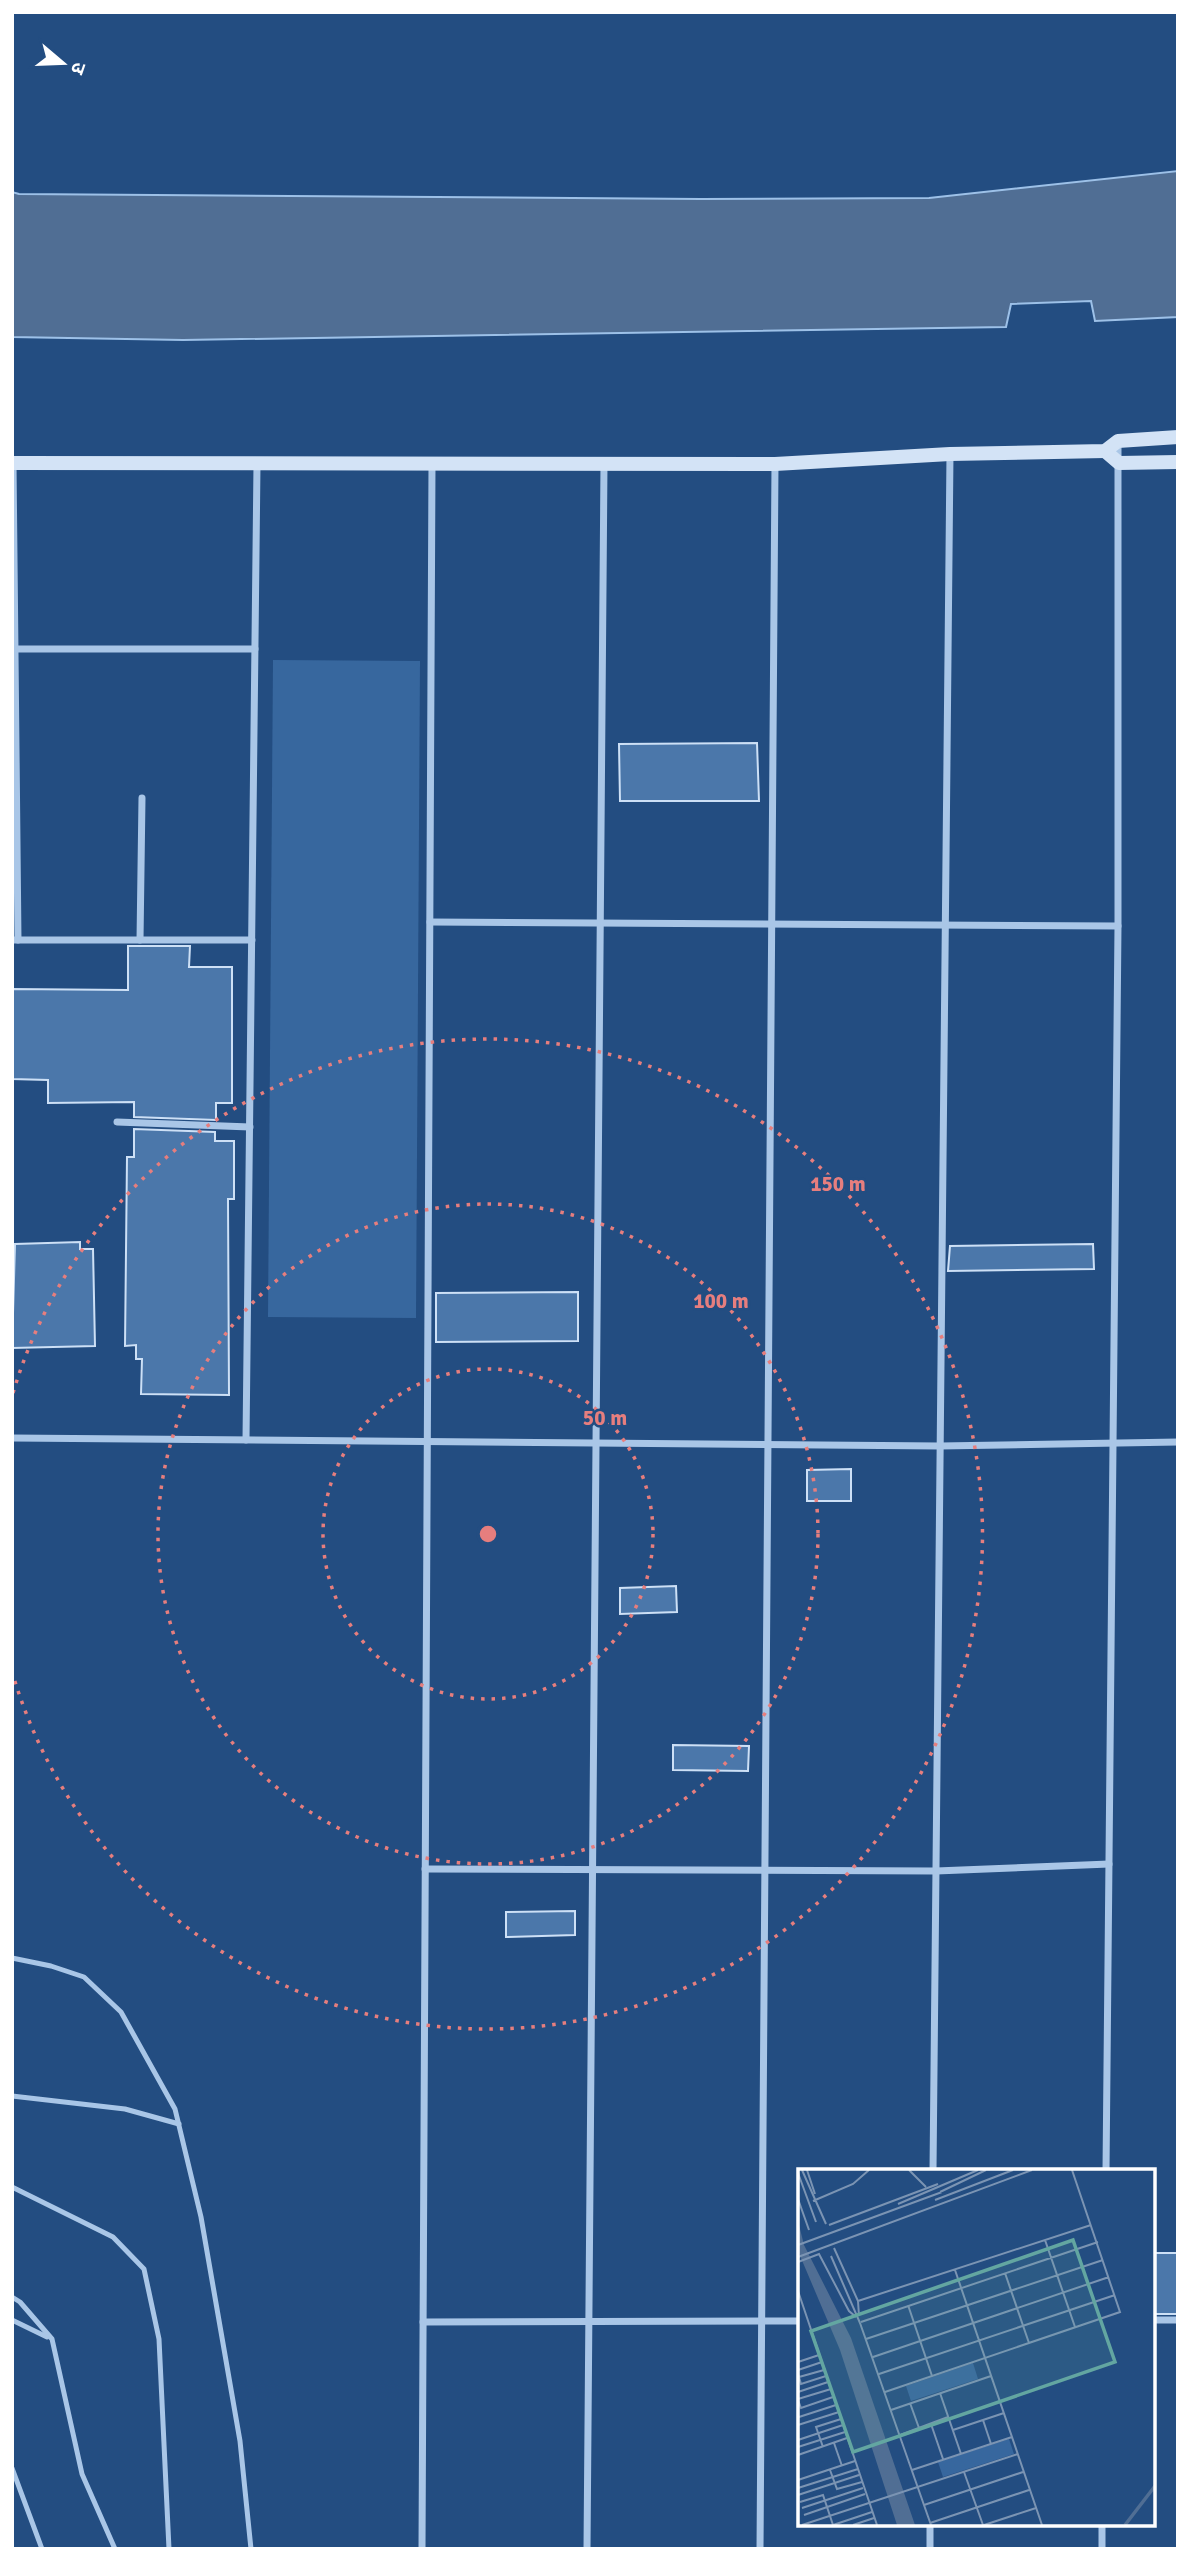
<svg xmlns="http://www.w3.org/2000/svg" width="1190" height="2561" font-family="Signika,'Noto Sans Devanagari',sans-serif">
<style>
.green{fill:#37679e}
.water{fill:#506e94;stroke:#9dc1e8;stroke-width:2}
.building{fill:#4b77aa;stroke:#cde0f6;stroke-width:2}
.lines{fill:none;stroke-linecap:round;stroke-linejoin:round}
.lane{stroke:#a9c6e7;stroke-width:5}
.street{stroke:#a9c6e7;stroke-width:7}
.secondary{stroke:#d3e3f6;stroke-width:14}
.ring{fill:none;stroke:#e67e7e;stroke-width:3.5;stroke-dasharray:3.5 7}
.inset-river{fill:none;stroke:#506e94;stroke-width:3.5}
.inset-road{fill:none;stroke:#7b94b3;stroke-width:2}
.view{fill:#63a6a1;fill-opacity:0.15;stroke:#63a6a1;stroke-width:3.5}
.inset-edge{fill:none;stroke:#fff;stroke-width:3.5}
.centre{fill:#e67e7e;stroke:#234d81;stroke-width:3.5}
.ring-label{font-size:21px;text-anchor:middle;font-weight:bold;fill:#e67e7e;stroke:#234d81;stroke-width:5;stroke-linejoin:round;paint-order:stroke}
</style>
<rect width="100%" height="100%" fill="#234d81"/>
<!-- green -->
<polygon class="green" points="273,660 420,661 416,1318 268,1317"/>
<!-- water -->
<polygon class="water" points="1178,171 1178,317 1095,321 1091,301 1011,304 1006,327 183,340 12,337 12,192 19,194 701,199 929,198"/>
<!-- building -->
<g class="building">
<polygon points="757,743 759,801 620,801 619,744"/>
<polygon points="128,946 190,946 189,967 232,967 232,1103 216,1103 216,1120 134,1117 134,1102 48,1103 48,1080 12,1079 12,989 128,990"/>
<polygon points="134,1129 215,1132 215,1141 234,1141 234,1199 228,1199 229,1395 141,1394 142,1359 136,1359 136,1345 125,1346 127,1157 134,1157"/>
<polygon points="80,1242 80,1249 93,1249 95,1346 12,1348 15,1244"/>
<polygon points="1093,1244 1094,1269 948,1271 950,1246"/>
<polygon points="578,1292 578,1341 436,1342 436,1293"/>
<polygon points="851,1469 851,1501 807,1501 807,1470"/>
<polygon points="676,1586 677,1612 620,1614 620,1588"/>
<polygon points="673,1745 749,1746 748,1771 673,1770"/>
<polygon points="575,1911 575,1935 506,1937 506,1912"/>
<rect x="1155" y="2253" width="23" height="61"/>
</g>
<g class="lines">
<!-- lane -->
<g class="lane">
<polyline points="12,1958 51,1966 84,1977 121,2012 175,2109 201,2217 240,2441 251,2549"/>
<polyline points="12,2096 125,2109 179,2124"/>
<polyline points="12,2187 113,2237 144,2269 159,2339 169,2549"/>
<polyline points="12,2297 20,2302 52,2339 82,2474 115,2549"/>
<polyline points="12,2320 47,2337"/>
<polyline points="12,2468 42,2549"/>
</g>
<!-- street -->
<g class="street">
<polyline points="13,463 18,940"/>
<polyline points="15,649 255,649"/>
<polyline points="430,922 1118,926"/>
<polyline points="12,940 252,940"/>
<polyline points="140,940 142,798"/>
<polyline points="117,1122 250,1127"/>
<polyline points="12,1438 940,1446 1178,1442"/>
<polyline points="246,1440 257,464"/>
<polyline points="425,1869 936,1871 1109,1864"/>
<polyline points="933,2171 950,454"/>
<polyline points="1106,2171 1118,926 1118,442"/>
<polyline points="1153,2320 1178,2320"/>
<polyline points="423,2322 800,2321"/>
<polyline points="422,2549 432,464"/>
<polyline points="587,2549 604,464"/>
<polyline points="760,2549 775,464"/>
<polyline points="930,2549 930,2524"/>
<polyline points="1102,2549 1102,2524"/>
</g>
<!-- secondary -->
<g class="secondary">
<polyline points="1105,451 1119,463 1178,462"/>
<polyline points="12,463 775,464 950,454 1105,451 1118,441 1178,437"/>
</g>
</g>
<!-- distance rings -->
<g class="ring">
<circle cx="488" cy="1534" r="165"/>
<circle cx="488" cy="1534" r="330"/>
<path d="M13 1393A495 495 0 1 1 13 1675"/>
</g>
<!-- overview -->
<g transform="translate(798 2169)">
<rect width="357" height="357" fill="#234d81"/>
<path d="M 175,194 L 180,210 L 113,232 L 108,217 ZM 211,270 L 216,285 L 145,308 L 140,293 Z" fill="#37679e"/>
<path d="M 0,52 L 6,76 L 53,169 L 117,356 L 99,356 L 42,181 L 0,82 Z" fill="#506e94"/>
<path class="inset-river" d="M 327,356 L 357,317"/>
<path class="inset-road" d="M 4,1 L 28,55M 9,1 L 17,25M 111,1 L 128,18M 0,4 L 18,53M 142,23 L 188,1M 0,30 L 11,61M 137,31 L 215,1M 15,32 L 55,15 L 71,1M 100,35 L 180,1M 31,56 L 140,15M 247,71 L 277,158M 0,76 L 144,23M 36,79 L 60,132 L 61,147M 33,87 L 62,154M 0,88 L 234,1M 0,93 L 21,85 L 51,142 L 58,148M 157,101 L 244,356M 207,104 L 231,174M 0,122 L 79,356M 60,132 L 293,56M 110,136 L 134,207M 63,153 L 300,73M 62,154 L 133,356M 68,170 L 305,91M 75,188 L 311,108M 0,193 L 21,186M 0,201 L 24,193M 0,205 L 3,215 L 28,207M 81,205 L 317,126M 1,208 L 26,201M 0,223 L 30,213M 87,223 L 322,143 L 274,1M 142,224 L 163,285M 0,230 L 33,220M 0,231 L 3,239 L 35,228M 112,234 L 121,259M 93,241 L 193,207M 1,248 L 38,236M 185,251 L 193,275M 133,255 L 145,290M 0,256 L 41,243M 155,261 L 206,244M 102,266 L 150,248M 0,271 L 45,256M 36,274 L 44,297M 0,278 L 47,263M 25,278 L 18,258 L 43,250M 0,286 L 49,269M 32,301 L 39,320 L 64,313M 114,301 L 214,268M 166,303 L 185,356M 0,311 L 57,292M 0,319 L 60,300M 0,326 L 61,306M 2,333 L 25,326 L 35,356M 126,336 L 225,303M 4,339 L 65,319M 6,346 L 67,325M 132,354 L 231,321M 4,356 L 220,285M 35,356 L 74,343M 55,356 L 76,349M 186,356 L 238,339"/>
<path class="view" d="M 275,71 L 317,193 L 55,283 L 13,162 Z"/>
<rect width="357" height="357" class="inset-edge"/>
</g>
<circle cx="488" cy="1534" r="10" class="centre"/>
<g class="ring-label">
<text x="838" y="1191">150 m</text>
<text x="721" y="1308">100 m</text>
<text x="605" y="1425">50 m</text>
</g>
<!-- border -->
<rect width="1190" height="2561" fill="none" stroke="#ffffff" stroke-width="28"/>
<!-- north arrow -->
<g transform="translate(63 63) rotate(109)" stroke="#234d81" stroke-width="5" paint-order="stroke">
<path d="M0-5L12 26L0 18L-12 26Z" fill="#ffffff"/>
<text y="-10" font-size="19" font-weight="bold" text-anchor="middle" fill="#ffffff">उ</text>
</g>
</svg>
